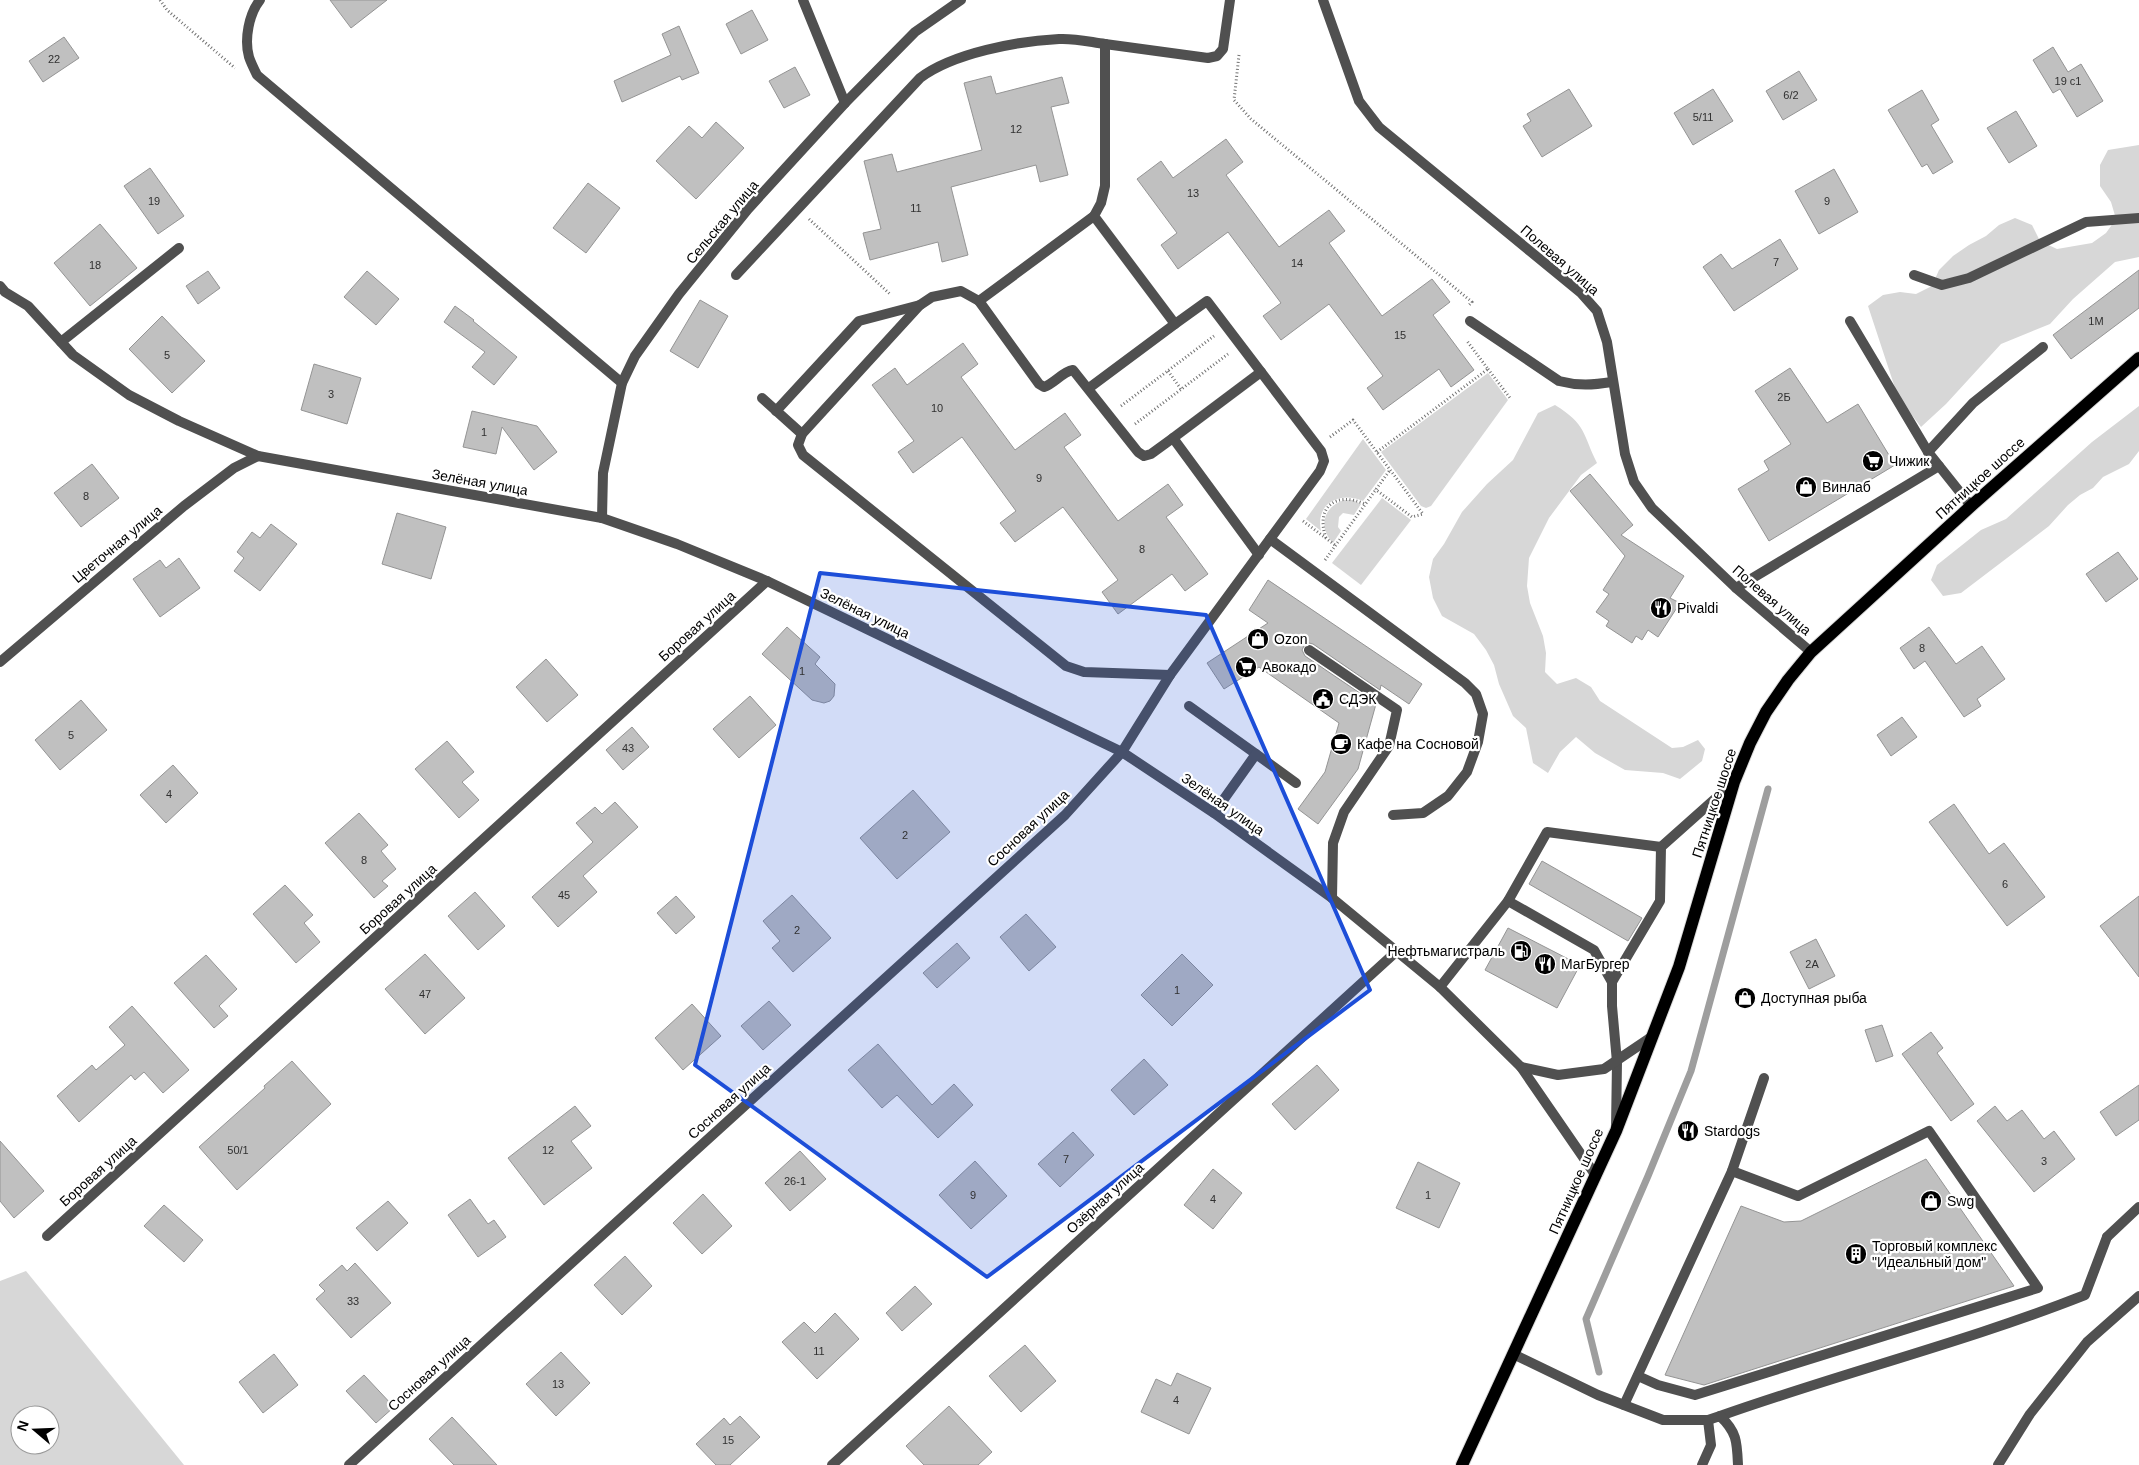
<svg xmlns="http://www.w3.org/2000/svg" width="2139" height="1465" font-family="Arial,sans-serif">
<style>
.green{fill:#d7d7d7;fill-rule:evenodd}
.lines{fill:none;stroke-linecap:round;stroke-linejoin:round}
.stream{stroke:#9e9e9e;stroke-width:7}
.building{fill:#c0c0c0;stroke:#949494}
.primary-casing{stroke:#dbdbdb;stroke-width:14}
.path{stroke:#727272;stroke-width:3;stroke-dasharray:1 2.5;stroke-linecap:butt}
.lane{stroke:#505050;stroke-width:10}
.street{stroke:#505050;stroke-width:10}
.primary{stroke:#000;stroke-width:12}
.marked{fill:#1d4ed8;fill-opacity:0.2;stroke:#1d4ed8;stroke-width:4;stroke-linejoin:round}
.labels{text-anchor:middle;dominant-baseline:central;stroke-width:4.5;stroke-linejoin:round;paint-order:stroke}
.number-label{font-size:11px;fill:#303030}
.street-label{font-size:14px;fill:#000;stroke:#fff}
.poi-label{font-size:14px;fill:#000;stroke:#fff;text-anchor:start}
</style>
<rect width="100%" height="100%" fill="#fff"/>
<!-- green -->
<g class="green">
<polygon points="2139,145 2139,257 2115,262 2073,299 2050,324 2001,344 1946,404 1921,427 1898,397 1868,306 1883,295 1900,292 1916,294 1932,286 1939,270 1953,256 1969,245 1986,236 1999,225 2015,218 2032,225 2040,241 2057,249 2092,243 2106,233 2116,219 2111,202 2100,186 2100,165 2108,150"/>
<polygon points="1488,373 1508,400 1431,506 1426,508 1421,506 1381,452"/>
<path d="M 1555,405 C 1587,425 1582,433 1597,463 L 1581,475 L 1549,518 L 1529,558 L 1527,586 L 1530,603 L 1543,636 L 1546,653 L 1545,672 L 1557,684 L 1576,678 L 1591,687 L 1600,701 L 1672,748 L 1683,747 L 1698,740 L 1705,749 L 1702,761 L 1680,779 L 1663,773 L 1625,770 L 1595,753 L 1576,737 L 1560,752 L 1548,773 L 1533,763 L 1526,728 L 1513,716 L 1499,684 L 1494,665 L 1486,650 L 1474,634 L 1442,616 L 1433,598 L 1429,577 L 1433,559 L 1444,544 L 1462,512 L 1487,484 L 1513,460 L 1538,413 Z"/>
<polygon points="2139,406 2139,451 2129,464 2103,477 2093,488 2080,495 2068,505 2049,526 1961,593 1943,596 1931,580 1937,565 1981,530 2006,519 2092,442"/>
<path d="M 1363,439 L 1386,470 L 1363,501 C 1340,491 1315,503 1321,531 L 1306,519 Z"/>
<polygon points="1382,498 1411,520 1361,585 1332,563"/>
<path d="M 1344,500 L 1353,500 L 1361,504 L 1354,515 L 1343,513 L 1339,517 L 1338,527 L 1341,531 L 1333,543 C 1318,527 1323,507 1344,500 Z"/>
<path d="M 26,1271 L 184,1465 L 0,1465 L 0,1281 ZM 20,1415 L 50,1415 L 50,1445 L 20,1445 Z"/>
</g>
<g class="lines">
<!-- stream -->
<polyline class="stream" points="1599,1372 1586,1319 1648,1176 1691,1071 1768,789"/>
</g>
<!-- building -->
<g class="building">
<polygon points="330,0 387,0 351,28"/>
<polygon points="752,10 768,40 741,54 726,24"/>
<polygon points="679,26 699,73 682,80 680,76 622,102 614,81 671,55 662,34"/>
<polygon points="64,37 79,58 43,82 29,61"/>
<polygon points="2053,47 2068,72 2081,64 2103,101 2077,117 2060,89 2053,93 2033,60"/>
<polygon points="795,67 810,95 784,108 769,81"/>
<polygon points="1799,71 1817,100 1783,120 1766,91"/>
<polygon points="991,76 996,94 1062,77 1069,103 1051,107 1068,175 1040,182 1036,165 951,187 968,255 942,262 938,242 870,260 863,233 881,229 864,161 892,154 897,172 982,150 964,83"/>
<polygon points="1569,89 1592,126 1542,157 1523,126 1531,121 1527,114"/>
<polygon points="1713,89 1733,121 1693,145 1674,113"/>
<polygon points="1922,90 1939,120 1931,125 1953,162 1933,174 1927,164 1922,167 1888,110"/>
<polygon points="2016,111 2037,146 2009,163 1987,128"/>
<polygon points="716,122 744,148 696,199 656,161 689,126 702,138"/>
<polygon points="1226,139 1243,162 1226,175 1279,247 1329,210 1345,231 1329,243 1382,316 1432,279 1450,302 1433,315 1474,370 1451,387 1439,369 1383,410 1367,388 1383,376 1329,304 1281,340 1263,316 1281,303 1228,232 1178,269 1161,245 1177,233 1137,179 1161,161 1173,178"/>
<polygon points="150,168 184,216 158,234 124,186"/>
<polygon points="1834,169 1858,212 1819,234 1795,191"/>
<polygon points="588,183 620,208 586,253 553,228"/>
<polygon points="100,224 137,268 90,306 54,263"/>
<polygon points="1780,239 1798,269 1734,311 1703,267 1721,254 1732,269"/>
<polygon points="2139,270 2139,308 2071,359 2053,335"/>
<polygon points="208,271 220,288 198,304 186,286"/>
<polygon points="367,271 399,299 376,325 344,297"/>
<polygon points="700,300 728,316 698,368 670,351"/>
<polygon points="455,306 474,320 473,321 517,357 494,385 472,367 485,352 444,322"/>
<polygon points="162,316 205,361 172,393 129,349"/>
<polygon points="963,343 978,364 961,377 1015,450 1065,413 1081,435 1064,447 1118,521 1168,484 1183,505 1166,517 1208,574 1185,591 1172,574 1118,614 1102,592 1118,580 1063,507 1015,542 1000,523 1016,511 962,437 913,473 898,452 914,441 872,385 895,368 907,385"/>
<polygon points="314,364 361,378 347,424 301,410"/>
<polygon points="1790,368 1827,423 1858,404 1895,465 1769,541 1738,489 1769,470 1764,461 1791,444 1755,391"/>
<polygon points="472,411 537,426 557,452 534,470 502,427 496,454 463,447"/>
<polygon points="92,464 119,498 81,527 54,493"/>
<polygon points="1590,474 1633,525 1621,535 1684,576 1670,598 1680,603 1658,637 1648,630 1642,640 1636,636 1632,643 1606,626 1609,621 1596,612 1609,594 1603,590 1625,556 1570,491"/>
<polygon points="397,513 446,527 431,579 382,564"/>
<polygon points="271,524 297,544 260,591 234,571 244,558 237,552 252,532 260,538"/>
<polygon points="2118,552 2138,579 2106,602 2086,574"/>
<polygon points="179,558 200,588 160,617 133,579 160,560 166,568"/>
<polygon points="1268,580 1422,684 1409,704 1381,685 1380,690 1313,644 1309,643 1304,646 1302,650 1305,656 1376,704 1358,769 1318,824 1298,809 1325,772 1339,723 1259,667 1224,689 1207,663 1268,623 1249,610"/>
<polygon points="787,627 820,657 815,664 835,684 834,696 830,701 824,703 812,700 762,654"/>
<polygon points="1929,627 1956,664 1982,646 2005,679 1977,699 1981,706 1964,717 1925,661 1914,669 1900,648"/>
<polygon points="546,659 578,695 547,722 516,687"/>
<polygon points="750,696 776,725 739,758 713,729"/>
<polygon points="81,700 107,730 60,770 35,740"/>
<polygon points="1902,717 1917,737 1891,756 1877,735"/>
<polygon points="632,727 649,747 623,770 606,750"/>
<polygon points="447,741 474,772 462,782 479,800 459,818 415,769"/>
<polygon points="173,765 198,793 166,823 140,795"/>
<polygon points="913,790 950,832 897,879 860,838"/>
<polygon points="615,802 638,827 583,876 597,892 558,927 532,897 593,842 576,823 595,807 602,814"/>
<polygon points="1954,804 1989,854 2004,843 2045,897 2007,926 1929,822"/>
<polygon points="359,813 388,845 381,851 396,869 382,881 388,886 374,898 325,843"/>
<polygon points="1542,861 1642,918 1628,941 1529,884"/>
<polygon points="285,885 313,915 304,923 320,942 296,963 253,914"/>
<polygon points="475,892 505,926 478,950 448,916"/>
<polygon points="792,895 831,938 793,972 772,948 780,941 763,921"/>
<polygon points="676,896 695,917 676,934 657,913"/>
<polygon points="2139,896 2139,977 2100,926"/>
<polygon points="1026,914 1056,947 1029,971 1000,937"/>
<polygon points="1508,928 1580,965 1557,1008 1485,970"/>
<polygon points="1816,939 1835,976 1809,989 1790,952"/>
<polygon points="957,943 970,958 937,988 923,973"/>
<polygon points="425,954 465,998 425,1034 385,989"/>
<polygon points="1182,954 1213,985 1172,1026 1141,995"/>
<polygon points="206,955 237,989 219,1006 228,1016 214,1028 174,983"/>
<polygon points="769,1001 791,1025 763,1050 741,1026"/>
<polygon points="692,1004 721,1036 683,1070 655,1038"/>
<polygon points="132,1006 189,1070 163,1093 144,1072 135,1080 131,1075 79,1122 57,1096 92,1065 96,1070 125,1045 109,1027"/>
<polygon points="1882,1025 1893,1056 1876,1062 1865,1030"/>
<polygon points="1931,1032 1943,1048 1937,1053 1974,1104 1951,1121 1902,1054"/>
<polygon points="878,1044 932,1105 954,1084 973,1105 938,1138 897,1095 882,1108 848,1070"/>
<polygon points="1144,1059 1168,1085 1134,1115 1111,1090"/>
<polygon points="292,1061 331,1104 237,1190 199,1147 265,1088 264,1086"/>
<polygon points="1317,1065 1339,1090 1295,1130 1272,1104"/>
<polygon points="2139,1085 2139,1120 2116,1136 2100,1112"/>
<polygon points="575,1106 591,1126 571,1141 592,1168 544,1205 508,1158"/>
<polygon points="1995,1106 2007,1121 2022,1110 2044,1139 2054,1131 2075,1159 2034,1192 1977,1121"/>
<polygon points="1073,1132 1094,1155 1060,1187 1038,1164"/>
<polygon points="0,1141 44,1191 14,1218 0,1201"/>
<polygon points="800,1151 826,1179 790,1211 765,1183"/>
<polygon points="1926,1159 2014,1286 1704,1385 1665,1375 1741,1206 1784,1222 1801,1221"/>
<polygon points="975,1161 1007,1196 971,1229 939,1195"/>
<polygon points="1418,1162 1460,1183 1439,1228 1396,1208"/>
<polygon points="1213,1169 1242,1193 1213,1229 1184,1205"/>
<polygon points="703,1194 732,1226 702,1254 673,1223"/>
<polygon points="470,1199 488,1224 494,1220 506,1237 478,1257 448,1215"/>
<polygon points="388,1201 408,1223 377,1251 356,1228"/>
<polygon points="164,1205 203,1240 184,1262 144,1226"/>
<polygon points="625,1256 652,1286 622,1315 594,1285"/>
<polygon points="355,1263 391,1303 351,1338 316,1299 325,1291 319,1285 342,1265 347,1271"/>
<polygon points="915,1286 932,1304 902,1331 886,1313"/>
<polygon points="835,1313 859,1339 817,1379 782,1342 804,1322 815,1333"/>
<polygon points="1025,1345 1056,1381 1021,1412 989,1376"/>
<polygon points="561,1352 590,1383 556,1416 526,1384"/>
<polygon points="274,1354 298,1385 263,1413 239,1382"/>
<polygon points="1177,1373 1211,1388 1189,1434 1141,1412 1156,1379 1171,1386"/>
<polygon points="364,1375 394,1407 376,1423 346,1391"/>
<polygon points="949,1406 992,1452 978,1465 924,1465 906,1446"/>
<polygon points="740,1416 760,1437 730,1465 716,1465 696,1444 724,1418 730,1425"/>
<polygon points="452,1417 497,1465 454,1465 429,1439"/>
</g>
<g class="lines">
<!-- primary casing -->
<g class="primary-casing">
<polyline id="primary" points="1462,1465 1616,1131 1679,967 1734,782 1750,743 1766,712 1788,680 1811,652 1971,506 2139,358"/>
</g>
<!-- path -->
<g class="path">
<polyline points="160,0 167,10 235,68"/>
<polyline points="1239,55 1234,100 1251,119 1472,302 1469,305"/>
<polyline points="809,219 891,295"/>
<polyline points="1488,369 1510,398"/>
<polyline points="1168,371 1181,389"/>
<polyline points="1121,406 1214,336"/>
<polyline points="1135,424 1228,354"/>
<polyline points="1330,437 1353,420 1423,514 1412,517 1375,489"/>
<polyline points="1377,452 1488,369 1467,341"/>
<polyline points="1303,521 1335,545"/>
<path d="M 1326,538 C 1315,507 1336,491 1365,504"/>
<polyline points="1325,560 1390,470"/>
</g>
<!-- lane -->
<g class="lane">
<polyline points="1105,44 1208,58 1217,56 1223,49 1230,0"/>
<path d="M 1094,216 L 979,301 L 1039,384 L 1044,387 C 1055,383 1062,372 1073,370 L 1138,452 L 1144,456 L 1151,454 L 1173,438 L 1259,555"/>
<path d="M 736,275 L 920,78 C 953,53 1018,41 1059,39 C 1074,38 1090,42 1105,44 L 1105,186 L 1101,203 L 1094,216 L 1175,324 L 1207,301 L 1321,451 L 1324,461 L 1320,471 L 1170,675 L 1122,752"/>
<polyline points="1914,275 1942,285 1969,278 2086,222 2139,218"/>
<polyline points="979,301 961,291 932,297 920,305 802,434 798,445 803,455 1066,666 1084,672 1170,675"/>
<path d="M 1470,321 L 1559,381 C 1578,386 1593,385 1612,382"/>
<polyline points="1850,321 1928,452 1971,506"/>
<polyline points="61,342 179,248"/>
<polyline points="1089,388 1175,324"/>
<polyline points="762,398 802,434"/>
<polyline points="776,411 859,321 920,305"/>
<polyline points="1173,438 1261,372"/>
<polyline points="1928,452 1973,403 2043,347"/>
<polyline points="1270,539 1465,683 1476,694 1483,714 1478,742 1467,772 1448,796 1423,813 1393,815"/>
<polyline points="1736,588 1939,466"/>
<polyline points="1309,650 1397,710 1389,746 1344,812 1333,843 1332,898"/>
<polyline points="1189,706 1256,754"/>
<polyline points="1214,813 1256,754 1296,783"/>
<polyline points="1508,901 1594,950 1612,982 1660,901 1661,847 1734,782"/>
<polyline points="1612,982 1612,1006 1617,1062 1616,1128"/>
<polyline points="1440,987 1508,901 1547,832 1661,847"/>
<polyline points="1638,1376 1658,1385 1695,1395 2038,1288 1929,1131 1798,1196 1732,1171"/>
<polyline points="1624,1405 1732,1171 1764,1078"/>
<path d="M 1720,1416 C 1841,1373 1966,1342 2085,1295 L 2107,1237"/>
<polyline points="1702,1465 1711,1445 1708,1420"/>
</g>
<!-- street -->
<g class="street">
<path d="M 260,0 C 249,14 244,39 249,57 C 251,63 254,69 257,75 L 622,383"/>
<polyline points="803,0 845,103"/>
<polyline points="1323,0 1359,101 1379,127 1581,293 1597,311 1607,342 1625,454 1634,482 1652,508 1736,588 1811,652"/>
<polyline points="0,286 5,292 28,306 73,355 129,395 179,421 258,456 602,518 677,544 767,581 1122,752 1214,813 1332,898 1440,987 1521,1067 1596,1176"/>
<polyline points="602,518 603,473 622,383 635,356 679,294 748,209 845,103 915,32 961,0"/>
<polyline points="0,662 184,506 234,468 258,456"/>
<polyline points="1521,1067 1558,1075 1604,1069 1653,1036"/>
<polyline points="47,1236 767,581"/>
<polyline points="2107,1237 2139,1207"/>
<path d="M 1513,1354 L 1598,1395 L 1663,1420 L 1708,1420 L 1720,1416 C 1737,1432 1737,1442 1738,1465"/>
<polyline points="349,1465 1065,815 1122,752"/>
<polyline points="832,1465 1397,951"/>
<polyline points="1998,1465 2030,1414 2087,1342 2139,1296"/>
</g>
<!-- primary -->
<use href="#primary" class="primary"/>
</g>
<!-- marked area -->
<path class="marked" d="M 820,573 L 1206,615 L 1370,990 L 987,1277 L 695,1065 Z"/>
<!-- icons -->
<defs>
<g id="supermarket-disc" transform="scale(1.125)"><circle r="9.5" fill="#000" stroke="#fff"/><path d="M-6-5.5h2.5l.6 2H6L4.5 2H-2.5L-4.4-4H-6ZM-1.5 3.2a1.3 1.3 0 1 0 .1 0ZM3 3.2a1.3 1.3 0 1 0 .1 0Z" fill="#fff"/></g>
<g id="shop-disc" transform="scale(1.125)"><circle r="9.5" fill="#000" stroke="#fff"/><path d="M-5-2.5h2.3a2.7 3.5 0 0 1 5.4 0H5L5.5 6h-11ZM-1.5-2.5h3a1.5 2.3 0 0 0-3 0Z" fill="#fff"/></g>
<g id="restaurant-disc" transform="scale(1.125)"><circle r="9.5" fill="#000" stroke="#fff"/><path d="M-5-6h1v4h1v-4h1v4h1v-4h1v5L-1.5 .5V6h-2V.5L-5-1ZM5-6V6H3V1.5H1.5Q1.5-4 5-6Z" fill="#fff"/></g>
<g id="civic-disc" transform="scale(1.125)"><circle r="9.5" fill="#000" stroke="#fff"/><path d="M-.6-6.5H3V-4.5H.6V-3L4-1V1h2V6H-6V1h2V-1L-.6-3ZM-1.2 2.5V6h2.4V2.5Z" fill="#fff"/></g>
<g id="cafe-disc" transform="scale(1.125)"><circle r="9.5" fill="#000" stroke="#fff"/><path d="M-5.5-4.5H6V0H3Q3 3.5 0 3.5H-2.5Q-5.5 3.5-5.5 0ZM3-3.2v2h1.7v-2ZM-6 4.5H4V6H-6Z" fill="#fff"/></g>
<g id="fuel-disc" transform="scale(1.125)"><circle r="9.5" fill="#000" stroke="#fff"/><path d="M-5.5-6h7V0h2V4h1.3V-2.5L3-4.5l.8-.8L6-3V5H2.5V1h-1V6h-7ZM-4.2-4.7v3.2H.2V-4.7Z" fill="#fff"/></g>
<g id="building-disc" transform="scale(1.125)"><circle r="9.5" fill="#000" stroke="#fff"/><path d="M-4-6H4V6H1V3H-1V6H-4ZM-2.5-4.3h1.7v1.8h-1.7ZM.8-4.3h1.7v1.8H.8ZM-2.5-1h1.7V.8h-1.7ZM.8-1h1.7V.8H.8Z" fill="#fff"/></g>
</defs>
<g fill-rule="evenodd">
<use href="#supermarket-disc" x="1873" y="461"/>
<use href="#shop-disc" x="1806" y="487"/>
<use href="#restaurant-disc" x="1661" y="608"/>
<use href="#shop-disc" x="1258" y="639"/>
<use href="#supermarket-disc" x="1246" y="667"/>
<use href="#civic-disc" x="1323" y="699"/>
<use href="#cafe-disc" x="1341" y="744"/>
<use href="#fuel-disc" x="1521" y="951"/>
<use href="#restaurant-disc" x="1545" y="964"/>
<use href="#shop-disc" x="1745" y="998"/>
<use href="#restaurant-disc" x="1688" y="1131"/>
<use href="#shop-disc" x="1931" y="1201"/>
<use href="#building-disc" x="1856" y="1254"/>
</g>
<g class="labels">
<!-- number labels -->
<g class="number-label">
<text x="54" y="59">22</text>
<text x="2068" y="81">19 с1</text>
<text x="1791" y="95">6/2</text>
<text x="1703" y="117">5/11</text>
<text x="1016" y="129">12</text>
<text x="1193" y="193">13</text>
<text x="154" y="201">19</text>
<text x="1827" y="201">9</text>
<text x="916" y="208">11</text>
<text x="1776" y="262">7</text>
<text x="1297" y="263">14</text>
<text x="95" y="265">18</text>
<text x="2096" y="321">1М</text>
<text x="1400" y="335">15</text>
<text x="167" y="355">5</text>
<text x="331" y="394">3</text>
<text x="1784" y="397">2Б</text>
<text x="937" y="408">10</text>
<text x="484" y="432">1</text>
<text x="1039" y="478">9</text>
<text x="86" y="496">8</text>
<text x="1142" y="549">8</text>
<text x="1922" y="648">8</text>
<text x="802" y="671">1</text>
<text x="71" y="735">5</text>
<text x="628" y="748">43</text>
<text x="169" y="794">4</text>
<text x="905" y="835">2</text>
<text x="364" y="860">8</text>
<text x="2005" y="884">6</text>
<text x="564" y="895">45</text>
<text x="797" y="930">2</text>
<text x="1812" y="964">2А</text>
<text x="1177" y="990">1</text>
<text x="425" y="994">47</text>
<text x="238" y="1150">50/1</text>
<text x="548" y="1150">12</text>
<text x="1066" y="1159">7</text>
<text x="2044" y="1161">3</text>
<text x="795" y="1181">26-1</text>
<text x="973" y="1195">9</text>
<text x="1428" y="1195">1</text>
<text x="1213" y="1199">4</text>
<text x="353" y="1301">33</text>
<text x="819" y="1351">11</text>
<text x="558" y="1384">13</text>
<text x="1176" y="1400">4</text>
<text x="728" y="1440">15</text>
</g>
<!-- street labels -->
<g class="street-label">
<text transform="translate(722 222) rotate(-50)">Сельская улица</text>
<text transform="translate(1560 260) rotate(41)">Полевая улица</text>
<text transform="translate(1980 478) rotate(-42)">Пятницкое шоссе</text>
<text transform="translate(480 482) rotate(10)">Зелёная улица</text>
<text transform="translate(117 544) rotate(-40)">Цветочная улица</text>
<text transform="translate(1772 600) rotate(41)">Полевая улица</text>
<text transform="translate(865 613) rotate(26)">Зелёная улица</text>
<text transform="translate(697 626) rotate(-42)">Боровая улица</text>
<text transform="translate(1714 803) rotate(-72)">Пятницкое шоссе</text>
<text transform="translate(1223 804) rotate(35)">Зелёная улица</text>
<text transform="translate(1028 828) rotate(-43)">Сосновая улица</text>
<text transform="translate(398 899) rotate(-42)">Боровая улица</text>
<text transform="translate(729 1101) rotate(-42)">Сосновая улица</text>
<text transform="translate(98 1171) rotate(-42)">Боровая улица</text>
<text transform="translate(1576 1181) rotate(-66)">Пятницкое шоссе</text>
<text transform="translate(1105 1198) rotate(-42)">Озёрная улица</text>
<text transform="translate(429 1373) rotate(-42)">Сосновая улица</text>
</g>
<!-- poi labels -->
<g class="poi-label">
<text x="1889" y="461">Чижик</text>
<text x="1822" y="487">Винлаб</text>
<text x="1677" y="608">Pivaldi</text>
<text x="1274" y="639">Ozon</text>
<text x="1262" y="667">Авокадо</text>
<text x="1339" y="699">СДЭК</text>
<text x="1357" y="744">Кафе на Сосновой</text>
<text x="1505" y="951" text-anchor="end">Нефтьмагистраль</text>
<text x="1561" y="964">МагБургер</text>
<text x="1761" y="998">Доступная рыба</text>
<text x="1704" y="1131">Stardogs</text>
<text x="1947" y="1201">Swg</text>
<text x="1872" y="1246">Торговый комплекс<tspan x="1872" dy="16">"Идеальный дом"</tspan></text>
</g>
</g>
<!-- north arrow -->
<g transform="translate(35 1430) rotate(289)"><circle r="24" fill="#ffffff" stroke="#999999"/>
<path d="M0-4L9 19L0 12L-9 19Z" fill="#000000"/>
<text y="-8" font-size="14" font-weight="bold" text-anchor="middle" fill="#000000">N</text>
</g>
</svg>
